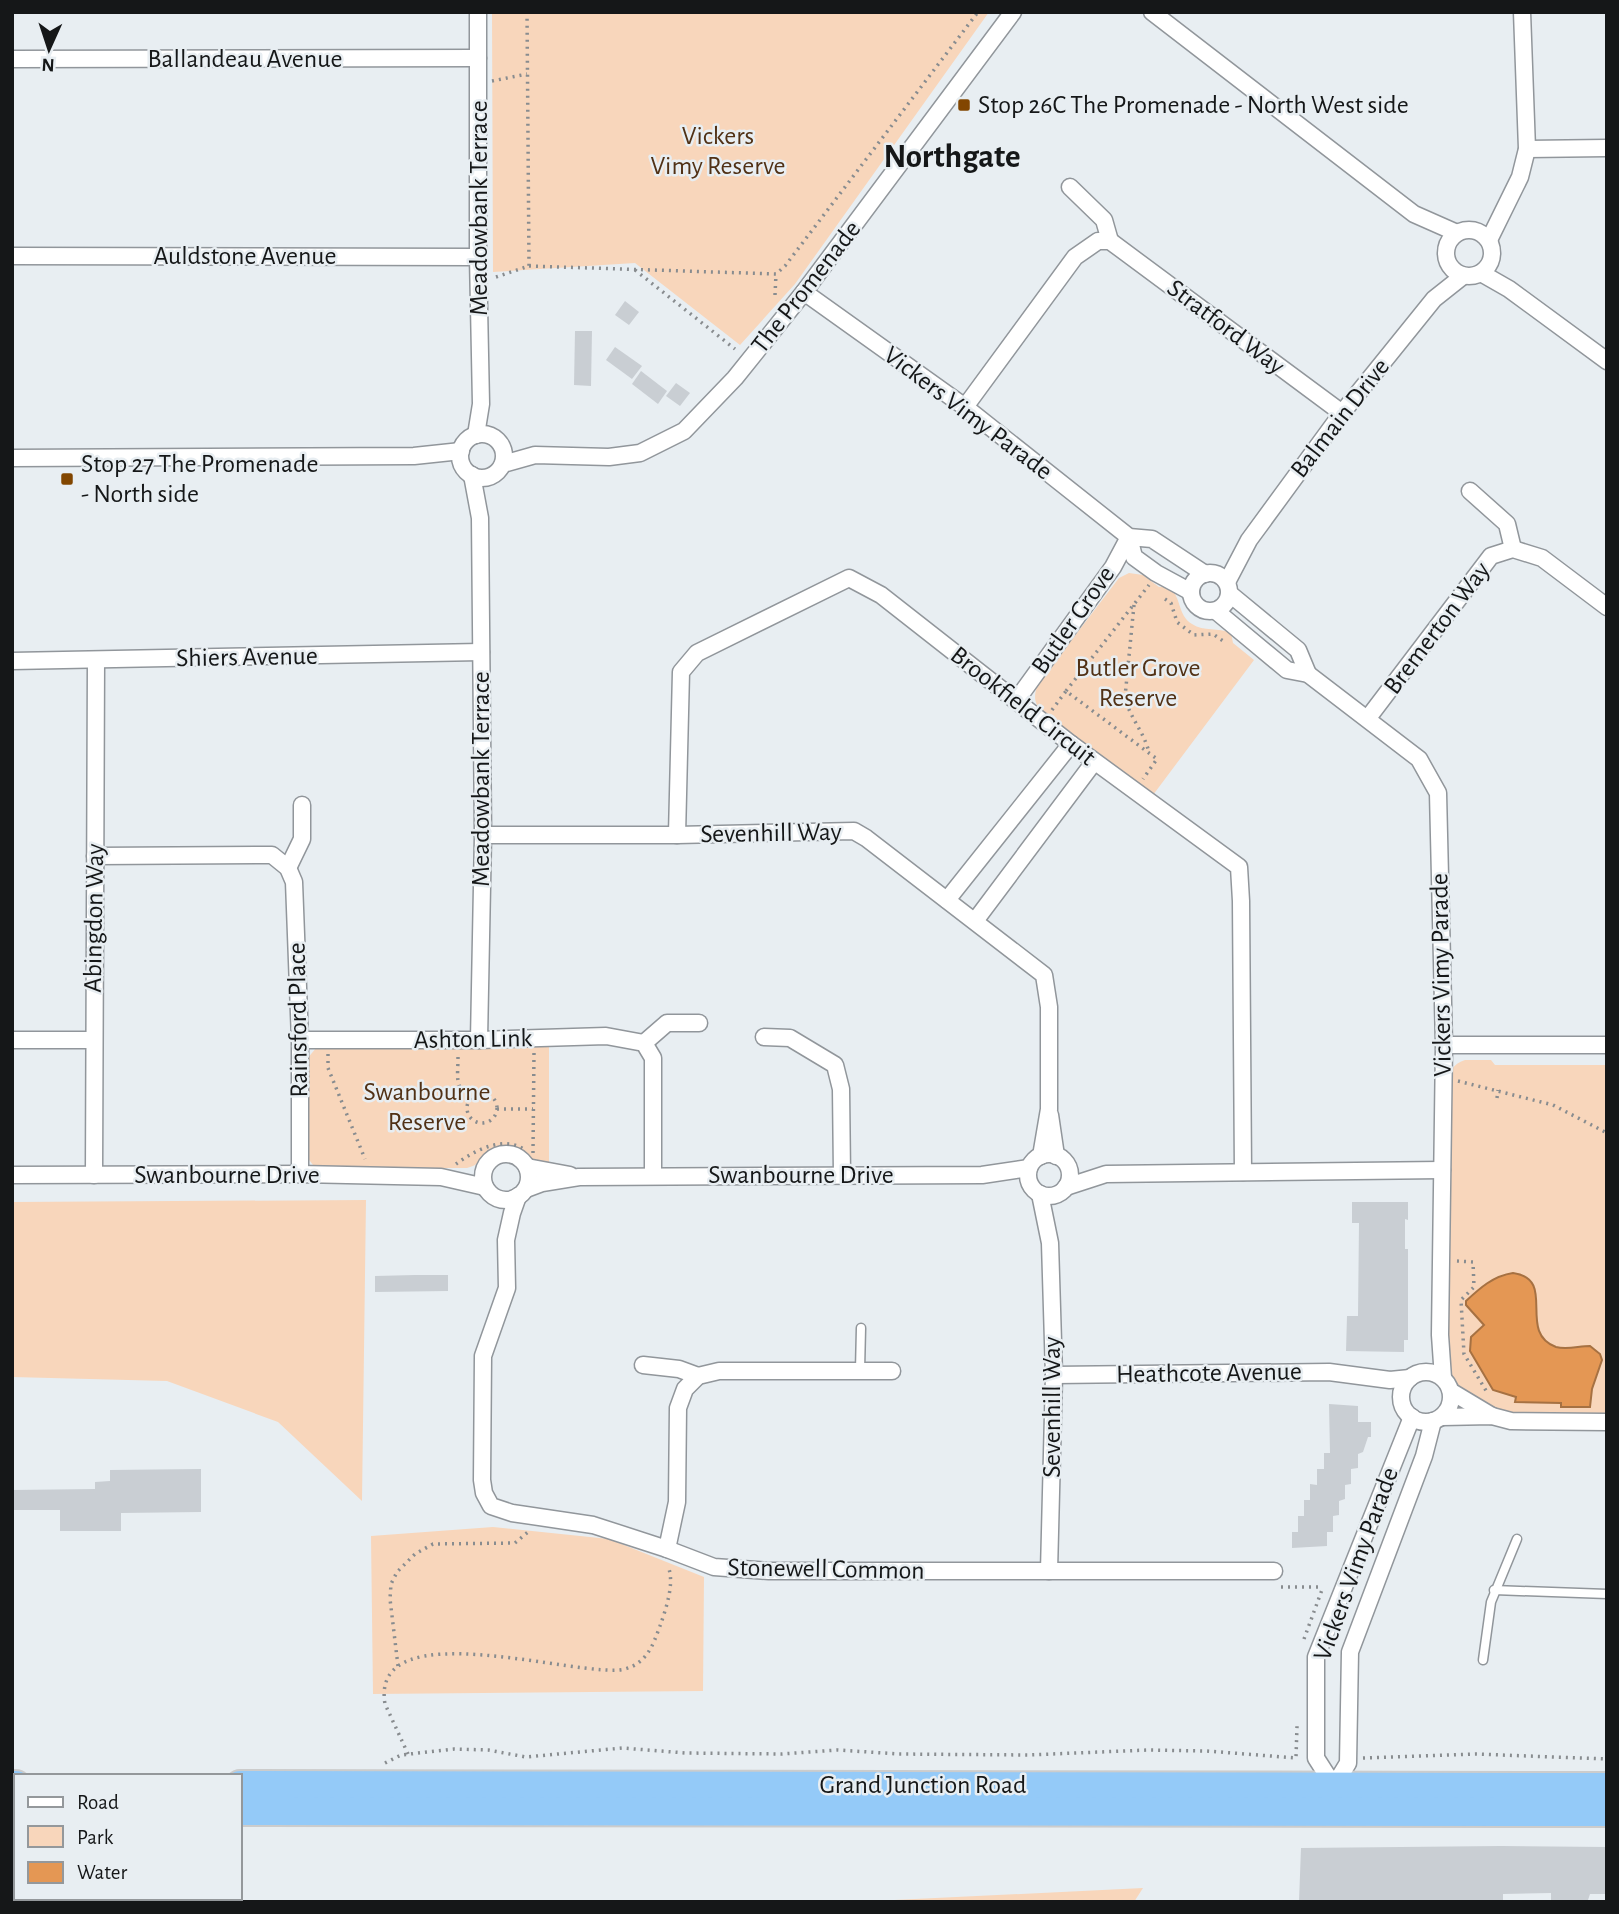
<svg xmlns="http://www.w3.org/2000/svg" width="1619" height="1914" font-family="'Alegreya Sans',sans-serif">
<style>
.green{fill:#f8d6bb}
.water{fill:#e49754;stroke:#a67142;stroke-width:2}
.building{fill:#c9ced3}
.lines{fill:none;stroke-linecap:round;stroke-linejoin:round}
.service-casing{stroke:#91969b;stroke-width:11}
.minor-casing{stroke:#91969b;stroke-width:19}
.trunk-casing{stroke:#ccc;stroke-width:32}
.path{stroke:#888c8f;stroke-width:3.5;stroke-dasharray:2 5;stroke-linecap:butt}
.service{stroke:#fff;stroke-width:8}
.minor{stroke:#fff;stroke-width:16}
.trunk{stroke:#94caf8;stroke-width:28}
.poi-dot{fill:#824600;stroke:#e8eef2;stroke-width:2.5}
.labels{text-anchor:middle;dominant-baseline:central;stroke-width:5;stroke-linejoin:round;paint-order:stroke}
.street-label{font-size:26px;fill:#151718;stroke:#e8eef2}
.poi-label{font-size:26px;fill:#151718;stroke:#e8eef2;text-anchor:start}
.park-label{font-size:26px;fill:#513115;stroke:#e8eef2}
.district-label{font-size:33px;font-weight:bold;fill:#151718;stroke:#e8eef2}
</style>
<rect width="100%" height="100%" fill="#e8eef2"/>
<!-- green -->
<g class="green">
<polygon points="492,12 989,12 795,284 740,345 635,263 493,272"/>
<path d="M 1129,573 L 1143,575 L 1159,587 L 1168,586 C 1182,596 1177,615 1192,624 C 1204,632 1218,627 1231,633 L 1233,643 L 1254,660 L 1153,795 L 1042,711 C 1033,703 1034,694 1038,684 L 1119,578 Z"/>
<path d="M 549,1046 L 549,1166 C 544,1165 538,1164 533,1162 C 519,1155 511,1142 493,1150 C 481,1155 481,1165 467,1168 L 322,1168 L 313,1165 L 307,1157 L 306,1060 L 317,1047 Z"/>
<path d="M 1465,1060 L 1491,1060 L 1495,1065 L 1607,1065 L 1607,1419 L 1506,1418 L 1456,1394 C 1442,1363 1449,1328 1449,1294 C 1449,1224 1448,1154 1448,1084 C 1450,1072 1452,1064 1465,1060 Z"/>
<polygon points="366,1200 362,1501 278,1422 167,1381 12,1377 12,1202"/>
<polygon points="493,1527 609,1539 704,1577 703,1691 373,1694 371,1536"/>
<polygon points="1143,1888 1134,1902 853,1902"/>
</g>
<!-- water -->
<path class="water" d="M 1513,1273 C 1558,1279 1516,1332 1556,1347 C 1567,1350 1579,1346 1590,1346 L 1600,1354 L 1602,1360 L 1592,1389 L 1590,1407 L 1561,1407 L 1561,1403 L 1515,1402 L 1516,1397 L 1493,1390 L 1470,1351 L 1471,1337 L 1484,1325 L 1466,1305 L 1466,1301 C 1480,1288 1493,1276 1513,1273 Z"/>
<!-- building -->
<g class="building">
<polygon points="625,301 639,312 629,325 615,315"/>
<polygon points="575,331 592,331 591,386 574,385"/>
<polygon points="615,347 642,366 632,379 606,360"/>
<polygon points="641,371 667,391 658,404 632,384"/>
<polygon points="676,383 690,393 680,406 666,396"/>
<polygon points="1352,1202 1408,1202 1408,1220 1405,1219 1405,1249 1408,1249 1408,1340 1404,1340 1404,1352 1346,1351 1347,1316 1358,1316 1359,1223 1352,1223"/>
<polygon points="415,1275 448,1275 448,1291 375,1292 375,1276"/>
<polygon points="1329,1404 1358,1406 1358,1422 1371,1422 1371,1437 1368,1437 1363,1452 1358,1454 1358,1468 1351,1469 1351,1484 1345,1485 1345,1499 1339,1501 1339,1515 1333,1516 1333,1532 1327,1532 1327,1546 1292,1548 1292,1532 1298,1532 1298,1516 1304,1516 1304,1500 1310,1500 1310,1484 1317,1485 1317,1469 1324,1469 1324,1453 1330,1453"/>
<polygon points="201,1469 201,1512 121,1513 121,1531 60,1531 60,1510 12,1510 12,1490 95,1489 95,1482 110,1481 110,1470"/>
<polygon points="1501,1846 1607,1847 1607,1894 1590,1894 1588,1900 1551,1900 1551,1893 1503,1894 1503,1902 1299,1902 1301,1848"/>
</g>
<g class="lines">
<!-- service casing -->
<g class="service-casing">
<g id="service">
<polyline points="860,1370 861,1328"/>
<polyline points="1494,1590 1607,1594"/>
<polyline points="1483,1660 1491,1602 1517,1539"/>
</g>
</g>
<!-- minor casing -->
<g class="minor-casing">
<g id="minor">
<polyline points="1152,12 1414,214 1457,233"/>
<polyline points="12,59 478,58"/>
<polyline points="1527,149 1607,148"/>
<polyline points="1070,187 1104,220 1110,241"/>
<circle cx="1469" cy="253" r="23"/>
<polyline points="1489,240 1520,177 1527,149 1522,12"/>
<polyline points="12,256 478,257"/>
<polyline points="1481,273 1509,289 1607,361"/>
<polyline points="804,292 965,407 1129,537 1152,539 1205,574"/>
<polyline points="965,407 1075,257 1098,241 1110,241 1342,413"/>
<circle cx="482" cy="456" r="22"/>
<polyline points="476,435 481,404 478,257 478,12"/>
<polyline points="12,458 414,456 461,451"/>
<polyline points="503,464 535,455 609,457 640,453 684,431 735,378 804,292 1013,12"/>
<polyline points="472,475 480,518 483,835 479,1040"/>
<polyline points="1470,491 1507,524 1513,549"/>
<polyline points="1129,537 1134,557 1156,573 1191,592"/>
<circle cx="1210" cy="592" r="19"/>
<polyline points="1227,582 1249,540 1342,413 1434,299 1463,276"/>
<polyline points="1230,594 1298,650 1308,674"/>
<polyline points="1216,611 1287,670 1308,674 1419,759 1438,793 1444,1045 1440,1335 1443,1378"/>
<polyline points="12,661 481,652"/>
<polyline points="1016,701 1113,567 1129,537"/>
<polyline points="1368,718 1491,556 1513,549 1542,558 1607,607"/>
<polyline points="483,835 677,835 854,831 866,838 1044,975 1049,1007 1049,1109 1041,1156"/>
<polyline points="677,835 681,672 697,653 849,578 881,595 1071,744 1239,867 1241,901 1243,1172"/>
<polyline points="95,856 272,855 288,868 294,882 300,1040 300,1174"/>
<polyline points="288,868 302,839 302,805"/>
<polyline points="947,900 1071,744"/>
<polyline points="975,921 1094,762"/>
<polyline points="764,1037 790,1038 835,1065 841,1089 842,1175"/>
<polyline points="12,1040 93,1040"/>
<polyline points="300,1040 479,1040 606,1036 644,1043 653,1058 653,1176"/>
<polyline points="644,1043 667,1023 699,1023"/>
<polyline points="1444,1045 1607,1045"/>
<polyline points="1050,1115 1056,1156"/>
<circle cx="506" cy="1177" r="23"/>
<circle cx="1049" cy="1175" r="21"/>
<polyline points="527,1167 570,1175"/>
<polyline points="12,1175 300,1174 441,1177 485,1187"/>
<polyline points="94,1175 96,660"/>
<polyline points="1066,1187 1106,1174 1442,1170"/>
<polyline points="526,1189 542,1183 579,1177 982,1175 1029,1168"/>
<polyline points="1040,1194 1050,1243 1054,1375 1049,1571"/>
<polyline points="518,1196 512,1213 506,1240 507,1288 483,1356 482,1480 484,1493 491,1506 512,1513 593,1525 667,1549 714,1567 769,1571 1274,1571"/>
<polyline points="643,1365 679,1369 698,1376"/>
<circle cx="1426" cy="1397" r="25"/>
<polyline points="1054,1375 1329,1372 1390,1380 1410,1378"/>
<polyline points="1452,1392 1492,1416"/>
<polyline points="1412,1417 1316,1657 1316,1758 1334,1786 1348,1763 1350,1652 1424,1456 1433,1421"/>
<polyline points="1442,1417 1492,1416 1511,1421 1607,1422"/>
<polyline points="667,1549 677,1502 678,1408 685,1389 698,1376 719,1371 892,1371"/>
</g>
</g>
<!-- trunk casing -->
<g class="trunk-casing">
<g id="trunk">
<polyline points="12,1785 16,1785"/>
<polyline points="240,1785 1607,1787"/>
<polyline points="12,1811 16,1811"/>
<polyline points="240,1811 1607,1812"/>
</g>
</g>
<!-- path -->
<g class="path">
<polyline points="492,81 527,74"/>
<polyline points="529,266 776,274 785,266 978,12"/>
<polyline points="635,270 735,349"/>
<polyline points="496,277 529,266 527,12"/>
<polyline points="775,295 776,274"/>
<polyline points="1165,599 1171,603 1177,622 1194,635 1213,634 1226,643"/>
<path d="M 1134,605 L 1125,697 C 1129,717 1145,733 1149,753"/>
<polyline points="1066,691 1149,585"/>
<polyline points="1052,710 1066,691 1157,759 1143,779"/>
<polyline points="328,1054 328,1068 365,1159"/>
<path d="M 458,1057 C 458,1077 454,1086 470,1100"/>
<polyline points="1458,1081 1553,1105 1607,1133"/>
<circle cx="482" cy="1108" r="15"/>
<polyline points="1497,1098 1498,1090"/>
<polyline points="497,1109 533,1109"/>
<polyline points="533,1153 534,1052"/>
<path d="M 456,1164 C 475,1150 504,1135 525,1150"/>
<polyline points="1457,1261 1473,1262 1474,1287 1461,1300 1464,1354 1488,1394"/>
<polyline points="1281,1587 1322,1587"/>
<polyline points="1304,1639 1323,1587"/>
<polyline points="398,1666 390,1599 391,1584 397,1572 415,1554 433,1544 515,1543 528,1532"/>
<path d="M 408,1754 L 385,1704 C 369,1609 582,1680 625,1669 C 647,1663 653,1645 660,1626 C 666,1609 674,1585 669,1569"/>
<polyline points="1363,1758 1475,1754 1607,1759"/>
<polyline points="385,1763 401,1755 454,1749 488,1750 526,1757 622,1748 686,1753 781,1754 838,1750 899,1754 1028,1755 1148,1750 1207,1751 1296,1758 1297,1726"/>
</g>
<!-- service -->
<use href="#service" class="service"/>
<!-- minor -->
<use href="#minor" class="minor"/>
<!-- trunk -->
<use href="#trunk" class="trunk"/>
</g>
<!-- markers -->
<g class="poi-dot">
<rect x="957" y="98" width="14" height="14" rx="3.5"/>
<rect x="60" y="472" width="14" height="14" rx="3.5"/>
</g>
<g class="labels">
<!-- street labels -->
<g class="street-label">
<text x="245" y="59">Ballandeau Avenue</text>
<text transform="translate(479 208) rotate(-90)">Meadowbank Terrace</text>
<text x="245" y="256">Auldstone Avenue</text>
<text transform="translate(806 287) rotate(-52)">The Promenade</text>
<text transform="translate(1226 327) rotate(37)">Stratford Way</text>
<text transform="translate(968 413) rotate(37)">Vickers Vimy Parade</text>
<text transform="translate(1340 418) rotate(-52)">Balmain Drive</text>
<text transform="translate(1073 620) rotate(-55)">Butler Grove</text>
<text transform="translate(1437 628) rotate(-53)">Bremerton Way</text>
<text transform="translate(247 657) rotate(-1)">Shiers Avenue</text>
<text transform="translate(1023 706) rotate(38)">Brookfield Circuit</text>
<text transform="translate(481 779) rotate(-90)">Meadowbank Terrace</text>
<text transform="translate(771 833) rotate(-1)">Sevenhill Way</text>
<text transform="translate(94 918) rotate(-89)">Abingdon Way</text>
<text transform="translate(1441 975) rotate(-91)">Vickers Vimy Parade</text>
<text transform="translate(298 1020) rotate(-91)">Rainsford Place</text>
<text transform="translate(473 1039) rotate(-1)">Ashton Link</text>
<text x="227" y="1175">Swanbourne Drive</text>
<text x="801" y="1175">Swanbourne Drive</text>
<text transform="translate(1209 1373) rotate(-1)">Heathcote Avenue</text>
<text transform="translate(1052 1407) rotate(-90)">Sevenhill Way</text>
<text transform="translate(1356 1564) rotate(-70)">Vickers Vimy Parade</text>
<text transform="translate(826 1569) rotate(1)">Stonewell Common</text>
<text x="923" y="1785">Grand Junction Road</text>
</g>
<!-- poi labels -->
<g class="poi-label">
<text x="978" y="105">Stop 26C The Promenade - North West side</text>
<text x="81" y="464">Stop 27 The Promenade<tspan x="81" dy="30">- North side</tspan></text>
</g>
<!-- park labels -->
<g class="park-label">
<text x="718" y="136">Vickers<tspan x="718" dy="30">Vimy Reserve</tspan></text>
<text x="1138" y="668">Butler Grove<tspan x="1138" dy="30">Reserve</tspan></text>
<text x="427" y="1092">Swanbourne<tspan x="427" dy="30">Reserve</tspan></text>
</g>
<!-- district labels -->
<g class="district-label">
<text x="952" y="157">Northgate</text>
</g>
</g>
<!-- border -->
<rect width="1619" height="1914" fill="none" stroke="#151718" stroke-width="28"/>
<!-- legend -->
<rect x="14" y="1774" width="228" height="126" fill="#e8eef2" stroke="#94989b" stroke-width="2"/>
<rect x="28" y="1797" width="35" height="10" fill="#ffffff" stroke="#94989b" stroke-width="2"/>
<text x="77" y="1809" font-size="21" fill="#151718">Road</text>
<rect x="28" y="1826" width="35" height="21" fill="#f8d6bb" stroke="#94989b" stroke-width="2"/>
<text x="77" y="1844" font-size="21" fill="#151718">Park</text>
<rect x="28" y="1862" width="35" height="21" fill="#e49754" stroke="#94989b" stroke-width="2"/>
<text x="77" y="1879" font-size="21" fill="#151718">Water</text>
<!-- north arrow -->
<g transform="translate(49 49) rotate(183)" stroke="#e8eef2" stroke-width="5" paint-order="stroke">
<path d="M0-5L12 26L0 18L-12 26Z" fill="#151718"/>
<text y="-10" font-size="19" font-weight="bold" text-anchor="middle" fill="#151718">N</text>
</g>
</svg>
